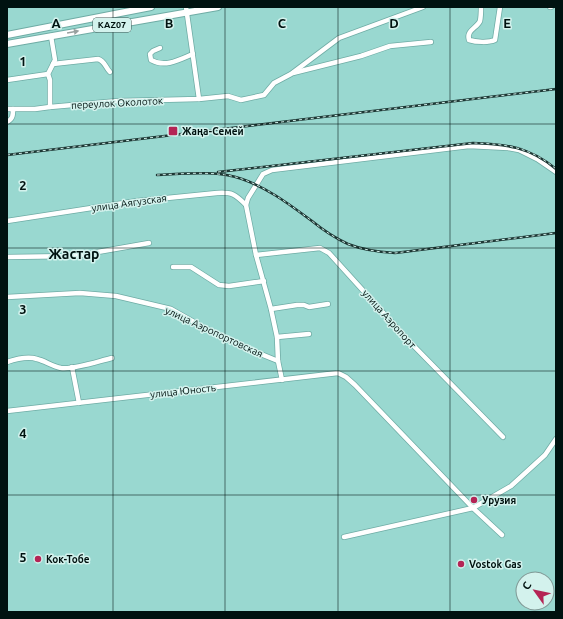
<svg xmlns="http://www.w3.org/2000/svg" width="563" height="619" font-family="Ubuntu,sans-serif">
<style>
.lines{fill:none;stroke-linecap:round;stroke-linejoin:round}
.minor-casing{stroke:#6faca5;stroke-width:6}
.highway-casing{stroke:#6faca5;stroke-width:8}
.minor{stroke:#fff;stroke-width:4.5}
.highway{stroke:#fff;stroke-width:6}
.rail-casing{stroke:#1d3734;stroke-width:2.5}
.rail{stroke:#d3f2ed;stroke-width:1;stroke-dasharray:3;stroke-linecap:butt}
.oneway{fill:#99a09f}
.grid{fill:none;stroke:#001210;stroke-width:1;stroke-opacity:0.55}
.poi-dot{fill:#b42455;stroke:#d3f2ed;stroke-width:1.5}
.labels{text-anchor:middle;dominant-baseline:central;stroke-width:3;stroke-linejoin:round;paint-order:stroke}
.shield{fill:#d3f2ed;stroke:#3f5552;stroke-width:1}
.shield-label{font-size:9px;font-weight:bold;fill:#001210}
.street-label{font-size:10px;fill:#001210;stroke:#d3f2ed}
.poi-label{font-size:10px;font-weight:bold;fill:#001210;stroke:#d3f2ed;text-anchor:start}
.district-label{font-size:14px;font-weight:bold;fill:#001210;stroke:#d3f2ed}
.grid-label{font-size:13px;text-anchor:middle;font-weight:bold;fill:#001210;stroke:#d3f2ed;stroke-width:3;stroke-linejoin:round;paint-order:stroke}
</style>
<rect width="100%" height="100%" fill="#99d8d0"/>
<g class="lines">
<!-- minor casing -->
<g class="minor-casing">
<g id="minor">
<polyline points="186,7 199,99"/>
<path d="M 481,7 C 481,11 481,16 480,21 C 477,28 466,30 469,40 C 476,42 488,43 495,40 L 500,7"/>
<polyline points="550,7 551,7"/>
<path d="M 160,48 L 153,51 L 150,54 L 151,60 C 165,68 179,60 193,54"/>
<path d="M 53,64 L 98,59 C 105,61 105,67 110,72"/>
<polyline points="293,73 361,56 390,46 431,42"/>
<polyline points="7,80 48,74"/>
<polyline points="50,107 50,80 48,74 55,60 51,36"/>
<polyline points="7,109 35,109 50,107 118,101 199,99 228,96 241,100 264,95 274,83 291,74 339,38 423,7"/>
<path d="M 7,122 C 13,119 13,115 13,109"/>
<path d="M 7,221 L 137,201 L 217,193 C 232,192 235,194 246,205"/>
<polyline points="256,255 320,248 329,253 407,339 503,437"/>
<polyline points="7,257 75,256 149,243"/>
<polyline points="173,267 191,267 219,285 229,286 264,281"/>
<polyline points="7,297 80,293 116,296 171,309 203,327 246,348 278,361"/>
<polyline points="271,309 297,305 304,305 309,307 328,304"/>
<polyline points="277,337 309,334"/>
<path d="M 7,362 C 16,359 28,356 37,359 C 45,361 52,366 61,368 C 73,370 99,361 112,358"/>
<polyline points="72,367 79,403"/>
<polyline points="282,380 278,361 277,337 271,309 256,255 246,205 248,198 263,174 272,170 469,146 508,148 519,150 537,159 556,172"/>
<polyline points="7,411 338,373 346,377 355,385 473,508 502,535"/>
<polyline points="344,537 473,508 511,486 545,455 556,439"/>
</g>
</g>
<!-- highway casing -->
<g class="highway-casing">
<g id="highway">
<polyline points="7,35 151,7"/>
<polyline points="7,44 218,7"/>
</g>
</g>
<!-- minor -->
<use href="#minor" class="minor"/>
<!-- highway -->
<use href="#highway" class="highway"/>
<!-- rail casing -->
<g class="rail-casing">
<g id="rail">
<polyline points="7,155 556,89"/>
<path d="M 218,172 L 473,143 C 506,144 530,147 556,169"/>
<path d="M 157,175 C 183,174 217,170 242,179 C 268,188 290,205 312,221 C 323,230 335,238 348,244 C 363,250 379,252 395,253 L 556,233"/>
</g>
</g>
<!-- rail -->
<use href="#rail" class="rail"/>
</g>
<!-- one-way arrows -->
<defs><path id="oneway-solid" d="M-6-.8H1V-3.2L6.5 0L1 3.2V.8H-6Z"/></defs>
<use class="oneway" href="#oneway-solid" transform="translate(73 32) rotate(-10)"/>
<!-- grid -->
<path class="grid" d="M 113,7 L 113,612M 225,7 L 225,612M 338,7 L 338,612M 450,7 L 450,612M 7,124 L 556,124M 7,248 L 556,248M 7,371 L 556,371M 7,495 L 556,495"/>
<!-- markers -->
<g class="poi-dot">
<rect x="168" y="126" width="10" height="10" rx="2"/>
<circle cx="474" cy="500" r="4"/>
<circle cx="38" cy="559" r="4"/>
<circle cx="461" cy="564" r="4"/>
</g>
<g class="labels">
<!-- shield labels -->
<rect class="shield" x="93" y="18" width="38" height="14" rx="3"/>
<g class="shield-label">
<text x="112" y="25">KAZ07</text>
</g>
<!-- street labels -->
<g class="street-label">
<text transform="translate(117 103) rotate(-3)">переулок Околоток</text>
<text transform="translate(129 203) rotate(-8)">улица Аягузская</text>
<text transform="translate(389 319) rotate(48)">улица Аэропорт</text>
<text transform="translate(214 332) rotate(25)">улица Аэропортовская</text>
<text transform="translate(183 391) rotate(-6)">улица Юность</text>
</g>
<!-- poi labels -->
<g class="poi-label">
<text x="182" y="131">Жаңа-Семей</text>
<text x="482" y="500">Урузия</text>
<text x="46" y="559">Кок-Тобе</text>
<text x="469" y="564">Vostok Gas</text>
</g>
<!-- district labels -->
<g class="district-label">
<text x="74" y="254">Жастар</text>
</g>
</g>
<g class="grid-label">
<text x="56" y="28">A</text>
<text x="169" y="28">B</text>
<text x="282" y="28">C</text>
<text x="394" y="28">D</text>
<text x="507" y="28">E</text>
<text x="23" y="66">1</text>
<text x="23" y="190">2</text>
<text x="23" y="314">3</text>
<text x="23" y="438">4</text>
<text x="23" y="562">5</text>
</g>
<!-- border -->
<rect width="563" height="619" fill="none" stroke="#001210" stroke-width="16"/>
<!-- north arrow -->
<g transform="translate(535 591) rotate(303)"><circle r="19" fill="#d3f2ed" stroke="#7f9895"/>
<path d="M0-3L7 15L0 10L-7 15Z" fill="#b42455"/>
<text y="-6" font-size="11" font-weight="bold" text-anchor="middle" fill="#001210">С</text>
</g>
</svg>
